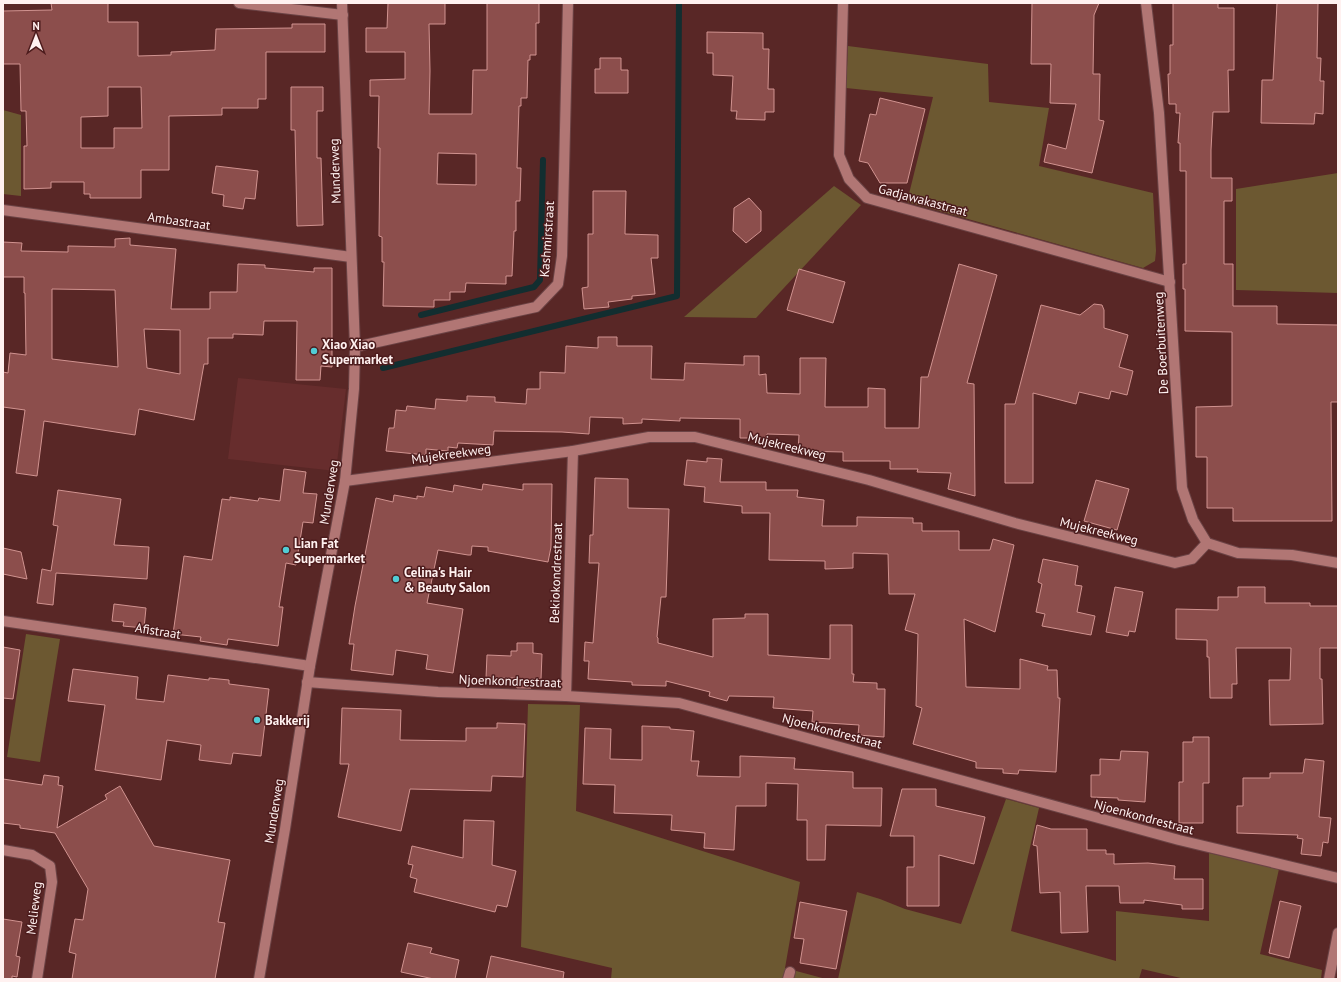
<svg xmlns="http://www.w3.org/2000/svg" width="1341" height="982" font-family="'PT Sans',sans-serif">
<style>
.built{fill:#672d2d}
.green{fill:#6c5831}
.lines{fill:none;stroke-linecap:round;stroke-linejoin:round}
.stream{stroke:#122e30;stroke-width:6}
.building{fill:#8c4e4c;stroke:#d19390;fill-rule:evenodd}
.minor-casing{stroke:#6b4345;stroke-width:12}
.minor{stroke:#b17674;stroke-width:10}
.poi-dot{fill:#51ccd5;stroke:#4d1c1d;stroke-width:1.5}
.labels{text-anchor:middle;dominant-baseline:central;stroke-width:3;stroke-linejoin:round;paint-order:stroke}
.street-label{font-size:13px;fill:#fff1f0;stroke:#4d1c1d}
.poi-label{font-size:13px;font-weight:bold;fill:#fff1f0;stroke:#4d1c1d;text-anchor:start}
</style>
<rect width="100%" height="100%" fill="#592726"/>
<!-- built -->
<polygon class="built" points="238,378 346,389 336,471 228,459"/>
<!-- green -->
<g class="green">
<polygon points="848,46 988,64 989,102 1049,108 1039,166 1153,193 1156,251 1155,261 1143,268 907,202 933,97 846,88"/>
<polygon points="3,110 21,115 21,196 3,194"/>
<polygon points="1338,173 1338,293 1236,290 1236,189"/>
<polygon points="834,186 861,205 756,318 684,317"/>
<polygon points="26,634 60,639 40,762 7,757"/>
<polygon points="528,704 580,705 576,811 800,882 785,968 826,979 611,979 612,968 521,947"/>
<polygon points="1006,799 1039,808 1011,931 1116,961 1116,911 1209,921 1209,853 1279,869 1260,954 1322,970 1321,979 1185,979 1142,969 1139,979 838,979 857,892 880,899 905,909 961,924"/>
</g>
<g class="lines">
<!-- stream -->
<g class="stream">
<polyline points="421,315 534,287 540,280 543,160"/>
<polyline points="383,368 677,296 679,3"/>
</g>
</g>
<!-- building -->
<g class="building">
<path d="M 51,3 L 108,3 L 108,22 L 138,22 L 138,56 L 171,55 L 171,52 L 215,50 L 216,29 L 292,28 L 292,24 L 325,24 L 325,52 L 266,52 L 266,99 L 258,99 L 258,108 L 222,108 L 222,115 L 169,116 L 169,170 L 141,170 L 141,198 L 90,198 L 90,194 L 84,194 L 84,182 L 51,182 L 51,188 L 24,189 L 24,146 L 27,146 L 26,111 L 21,111 L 20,64 L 3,64 L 3,11 L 52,10 ZM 108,87 L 141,87 L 142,128 L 114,128 L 114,148 L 81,148 L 81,117 L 108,116 Z"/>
<path d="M 388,3 L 445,3 L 445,24 L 429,24 L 430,71 L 429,114 L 472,114 L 473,70 L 487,70 L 487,3 L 539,3 L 539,23 L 536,23 L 536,55 L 530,55 L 530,60 L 528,60 L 527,98 L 521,98 L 521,106 L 519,106 L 517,168 L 521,168 L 520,201 L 516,201 L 516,231 L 514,231 L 512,276 L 506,276 L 506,284 L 466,283 L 465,292 L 450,292 L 450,300 L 434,300 L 434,307 L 383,306 L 384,262 L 382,262 L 382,237 L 379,236 L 380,148 L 378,148 L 379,96 L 370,96 L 370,80 L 405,79 L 405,52 L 366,52 L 366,28 L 387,28 ZM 438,153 L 476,154 L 476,185 L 437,184 Z"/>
<polygon points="1032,3 1099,3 1094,15 1093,74 1100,74 1099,120 1104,121 1092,173 1044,162 1048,144 1066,149 1076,104 1050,103 1051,64 1031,64"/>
<polygon points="1173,3 1218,3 1218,8 1234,8 1234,70 1228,70 1229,112 1213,112 1211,150 1211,178 1232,178 1232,201 1224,201 1224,264 1233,264 1233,306 1277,306 1277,324 1338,325 1338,402 1331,402 1332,521 1233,521 1233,508 1207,508 1207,457 1196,457 1196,407 1232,406 1232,332 1185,331 1185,289 1183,289 1183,264 1186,264 1186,171 1180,171 1180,143 1178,143 1180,113 1176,113 1176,104 1169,104 1168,74 1170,74 1170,45 1173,45"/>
<polygon points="1277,3 1318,3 1317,58 1321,58 1320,81 1324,81 1323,114 1315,113 1314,124 1261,123 1262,80 1273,80"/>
<polygon points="707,32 763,33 763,49 769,49 768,89 774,89 774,112 765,112 765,120 736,119 737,111 731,111 733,76 713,75 713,53 707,53"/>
<polygon points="600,58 621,58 621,70 628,70 628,93 595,93 595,69 600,69"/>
<polygon points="291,87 323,87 323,111 317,111 317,158 321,158 323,225 297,226 295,130 291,130"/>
<polygon points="880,98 925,109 907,183 880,183 868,163 859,161 870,114 876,115"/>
<polygon points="216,166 258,171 255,199 245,198 243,209 223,206 224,195 212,193"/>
<polygon points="593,191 626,191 625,234 658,235 658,258 651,258 655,294 632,296 632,299 608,302 609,307 584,309 582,288 588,287 588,234 593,234"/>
<polygon points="749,198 761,211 761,231 746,243 733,231 734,208"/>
<path d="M 130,238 L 130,245 L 176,249 L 171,309 L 210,309 L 210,292 L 237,292 L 238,264 L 265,265 L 265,268 L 314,272 L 314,268 L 332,268 L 332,367 L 321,366 L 320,380 L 296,380 L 297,321 L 264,321 L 263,335 L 233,334 L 233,338 L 208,338 L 208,364 L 204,364 L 194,420 L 139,409 L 135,435 L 44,421 L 37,476 L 16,473 L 25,410 L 3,407 L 3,372 L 8,373 L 10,353 L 26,355 L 25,293 L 24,293 L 24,277 L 3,277 L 3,242 L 22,243 L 21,251 L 68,252 L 68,246 L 115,247 L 115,239 ZM 52,289 L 115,290 L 118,367 L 52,359 ZM 144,329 L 180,330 L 180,374 L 147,368 Z"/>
<polygon points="959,264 997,275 967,383 974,384 975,496 948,489 951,473 917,472 918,469 890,469 890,461 843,461 843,452 798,451 799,435 767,434 767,438 740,438 740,419 680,418 680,421 642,419 642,423 623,424 623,418 590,417 589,434 562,432 494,431 493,445 458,443 457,448 448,447 448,451 426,449 426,455 386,451 389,428 394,428 396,410 406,411 407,406 435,409 436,399 467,401 467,396 495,397 495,402 526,404 527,389 540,389 540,372 565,373 566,346 598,348 598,337 617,337 617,346 652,346 651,379 684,380 685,363 744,365 744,356 759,356 759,375 766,374 767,393 800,394 800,358 826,358 825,407 868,407 868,388 885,389 885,428 919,428 921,377 928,377"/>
<polygon points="799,269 845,282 833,323 787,310"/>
<polygon points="1094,304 1102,305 1104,310 1104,328 1128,335 1119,367 1133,371 1127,395 1111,391 1109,399 1079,392 1076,404 1033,393 1033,483 1005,483 1005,404 1015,404 1041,305 1080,315"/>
<polygon points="707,458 722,459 720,482 766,482 766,490 798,490 797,497 824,500 822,526 857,526 857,517 913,518 913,523 922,523 922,531 959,531 959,550 990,550 993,539 1014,545 995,632 964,619 966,687 1020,689 1020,659 1048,666 1047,670 1057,670 1058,698 1060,698 1056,772 1019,770 1018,774 1003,773 1003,769 976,768 976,762 913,744 922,708 916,706 918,634 905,630 915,594 889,594 888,554 853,553 853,568 825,569 825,561 769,560 770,513 742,513 742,506 704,502 705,487 684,485 687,460 707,462"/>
<polygon points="284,469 306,472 303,493 317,494 313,523 303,522 296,565 286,563 279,607 283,607 278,646 228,639 227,645 200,641 201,637 173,634 184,556 212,560 222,499 230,500 230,497 258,501 259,498 280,501"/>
<polygon points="595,478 628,479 628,508 669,509 666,597 661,597 657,637 658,638 658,643 713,657 713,619 745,618 745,614 768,614 768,655 830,659 830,625 852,625 852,674 854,674 853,682 877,683 877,689 885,689 884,737 858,735 859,725 812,722 813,711 773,708 774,697 729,696 727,701 709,696 710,692 666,681 666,686 632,685 632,682 588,679 589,661 584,661 585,642 593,643 599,563 589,563 590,535 593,535"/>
<polygon points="1096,480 1129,489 1117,530 1084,521"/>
<polygon points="483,484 523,490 523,484 552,484 551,547 548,562 488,551 488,547 472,546 471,555 468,555 438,550 427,603 463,609 453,673 426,669 428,655 396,650 393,675 351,670 354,644 349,644 355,606 376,498 393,502 394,495 417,499 417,496 424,497 426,487 453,492 454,485 482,490"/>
<polygon points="58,490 121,499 114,545 149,547 147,579 56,573 53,605 37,603 42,569 51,571 58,526 53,525"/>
<polygon points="3,548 21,552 27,579 3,574"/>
<polygon points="1043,559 1078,566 1075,585 1082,586 1077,612 1095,616 1091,635 1042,626 1045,614 1036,612 1042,584 1038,582"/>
<polygon points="1115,587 1143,592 1135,632 1129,631 1128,636 1106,632"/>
<polygon points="1238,587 1265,587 1265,603 1310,603 1310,606 1338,606 1338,648 1320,648 1320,679 1322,679 1323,724 1270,725 1269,680 1290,680 1291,648 1236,648 1237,684 1232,684 1232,698 1210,698 1209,657 1207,657 1207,640 1176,639 1176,609 1218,610 1218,597 1238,597"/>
<polygon points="114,604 146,608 144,628 123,626 124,622 112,621"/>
<polygon points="517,643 533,643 533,653 542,654 541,679 532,679 531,688 517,688 517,678 486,678 487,655 511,656 511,651 517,651"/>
<polygon points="3,647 20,650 13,699 3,698"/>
<polygon points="73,669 138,677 136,699 164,702 168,675 209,680 209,678 229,680 229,684 269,689 261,756 233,753 231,764 199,760 201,745 167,740 161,780 95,770 105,705 68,701"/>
<polygon points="342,708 401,710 400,740 466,741 466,728 497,728 497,723 525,724 523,777 492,776 491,791 410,789 401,831 338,817 349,764 340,764"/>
<polygon points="642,726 670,727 670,729 694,731 691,761 699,761 697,776 740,777 740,756 795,758 794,769 853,772 853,788 882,788 881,826 826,825 825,860 807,860 807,820 797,820 798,784 766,783 766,806 736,806 734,850 704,848 705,833 671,830 672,815 614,813 615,785 583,784 585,728 611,729 610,759 642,760"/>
<polygon points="1193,737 1209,737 1209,783 1203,783 1203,823 1179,823 1179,782 1183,782 1183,742 1193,742"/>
<polygon points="1121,751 1148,752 1145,802 1118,800 1118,798 1091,797 1091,775 1100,775 1100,759 1120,760"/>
<polygon points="1305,759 1324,761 1319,817 1331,818 1328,843 1323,842 1321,856 1301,854 1303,839 1297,838 1298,835 1237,833 1237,806 1243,806 1243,778 1270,778 1270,773 1303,773"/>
<polygon points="44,775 59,777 58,785 63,786 57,828 107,799 105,795 120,786 154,846 230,860 218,922 225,923 215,979 72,979 76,954 69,952 75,919 83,920 88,889 55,833 20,828 20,825 3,823 3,779 42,785"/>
<polygon points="902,789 936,789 936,806 985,817 974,864 939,855 939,906 907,906 907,867 914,867 914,836 890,836"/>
<polygon points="464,820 494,821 492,865 516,871 507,907 497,905 495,912 414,892 417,879 410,877 413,865 408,864 412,846 463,858"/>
<polygon points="1037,825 1051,829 1087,829 1087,850 1106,850 1106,854 1114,854 1114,864 1148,863 1175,866 1174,879 1203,879 1203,909 1182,909 1182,905 1144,900 1144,903 1120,903 1119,886 1086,886 1088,932 1061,933 1060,892 1040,893 1037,846 1033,845"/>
<polygon points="1280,901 1301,906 1289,958 1269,953"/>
<polygon points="800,902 847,911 836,969 800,963 804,939 794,938"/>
<polygon points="3,919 22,922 16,956 20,957 17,977 12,976 12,979 3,979"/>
<polygon points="408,943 432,948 430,953 459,960 455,979 434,979 401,972"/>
<polygon points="491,956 564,972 563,979 486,979"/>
</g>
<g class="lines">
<!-- minor casing -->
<g class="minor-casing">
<g id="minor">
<polyline points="239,3 343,15"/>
<polyline points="843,3 839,155 849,179 867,198 1170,282"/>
<polyline points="1146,3 1159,113 1182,488 1193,520 1207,543 1238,553 1292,555 1338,563"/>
<polyline points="3,210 351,257"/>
<polyline points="355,347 536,307 558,284 562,256 568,3"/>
<polyline points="345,481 573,451 649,437 695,437 869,480 1015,523 1175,563 1192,559 1207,543"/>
<polyline points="3,621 310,666"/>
<polyline points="307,682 438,692 566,696 679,703 1179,840 1338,878"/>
<polyline points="566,696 573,451"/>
<polyline points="3,850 32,855 50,866 52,882 37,979"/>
<polyline points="259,979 285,829 310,666 345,481 354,389 355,347 342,3"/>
<polyline points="788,979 790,972"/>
<polyline points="1329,979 1338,933"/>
</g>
</g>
<!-- minor -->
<use href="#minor" class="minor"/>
</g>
<!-- markers -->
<g class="poi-dot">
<circle cx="314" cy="351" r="4"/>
<circle cx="286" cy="550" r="4"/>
<circle cx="396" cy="579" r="4"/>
<circle cx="257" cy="720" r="4"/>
</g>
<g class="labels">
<!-- street labels -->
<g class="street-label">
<text transform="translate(335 171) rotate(-92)">Munderweg</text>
<text transform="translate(923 200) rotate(15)">Gadjawakastraat</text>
<text transform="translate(179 221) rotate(8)">Ambastraat</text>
<text transform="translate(547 239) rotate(-86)">Kashmirstraat</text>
<text transform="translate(1161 343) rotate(-93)">De Boerbuitenweg</text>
<text transform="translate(787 446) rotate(14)">Mujekreekweg</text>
<text transform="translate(451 454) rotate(-8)">Mujekreekweg</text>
<text transform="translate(329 492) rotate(-81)">Munderweg</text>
<text transform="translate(1099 531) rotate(14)">Mujekreekweg</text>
<text transform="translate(556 573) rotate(-88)">Bekiokondrestraat</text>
<text transform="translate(158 631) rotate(9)">Afistraat</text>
<text transform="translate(510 681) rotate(2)">Njoenkondrestraat</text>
<text transform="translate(832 731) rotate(15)">Njoenkondrestraat</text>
<text transform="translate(274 811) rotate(-81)">Munderweg</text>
<text transform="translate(1144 817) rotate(15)">Njoenkondrestraat</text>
<text transform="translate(34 908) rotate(-83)">Melieweg</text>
</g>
<!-- poi labels -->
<g class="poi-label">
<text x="322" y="344">Xiao Xiao<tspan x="322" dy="15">Supermarket</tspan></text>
<text x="294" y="543">Lian Fat<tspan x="294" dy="15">Supermarket</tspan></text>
<text x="404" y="572">Celina's Hair<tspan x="404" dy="15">&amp; Beauty Salon</tspan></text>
<text x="265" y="720">Bakkerij</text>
</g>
</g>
<!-- border -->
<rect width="1341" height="982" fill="none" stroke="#fff1f0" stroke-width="8"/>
<!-- north arrow -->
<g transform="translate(36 36)" stroke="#4d1c1d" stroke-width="3" paint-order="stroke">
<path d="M0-3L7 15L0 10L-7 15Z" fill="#fff1f0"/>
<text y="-6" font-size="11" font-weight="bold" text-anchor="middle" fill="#fff1f0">N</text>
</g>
</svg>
